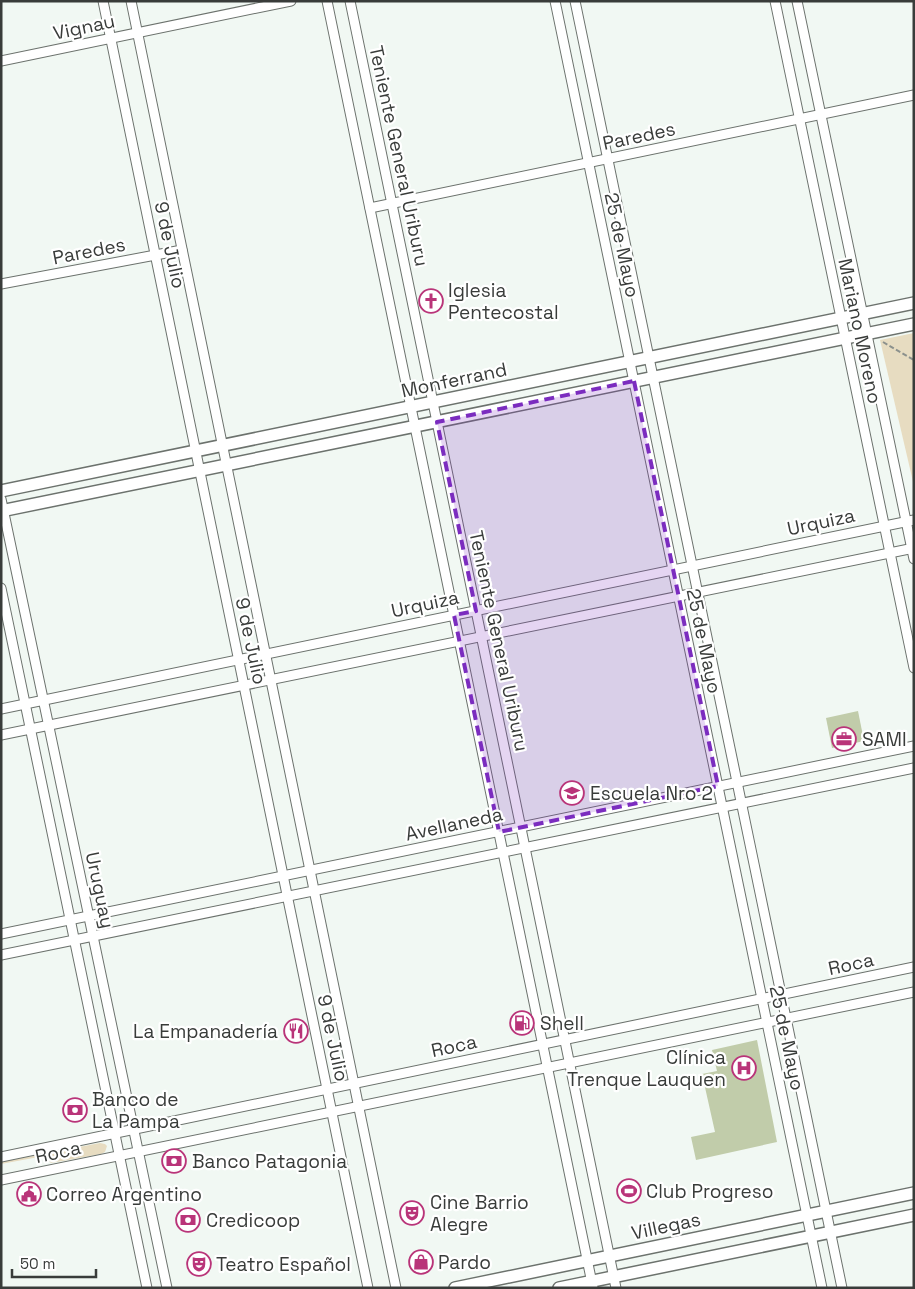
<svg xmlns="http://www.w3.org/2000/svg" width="915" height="1289" font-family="'Space Grotesk',sans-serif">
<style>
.green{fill:#e7dcc1}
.building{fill:#c1ccaa}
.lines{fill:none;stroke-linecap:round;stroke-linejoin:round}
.minor-casing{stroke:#6c726d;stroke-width:11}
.tertiary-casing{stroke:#6c726d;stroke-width:14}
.path{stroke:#8c918d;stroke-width:2;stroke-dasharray:5 2.5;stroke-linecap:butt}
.minor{stroke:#fff;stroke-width:9}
.tertiary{stroke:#fff;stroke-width:11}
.marked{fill:#7b2cbf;fill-opacity:0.2;stroke:#7b2cbf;stroke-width:4;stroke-dasharray:10 6;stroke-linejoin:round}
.labels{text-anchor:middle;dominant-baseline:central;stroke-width:4.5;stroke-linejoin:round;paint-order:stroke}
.street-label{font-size:19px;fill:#393c3a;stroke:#fff}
.poi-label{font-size:19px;fill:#393c3a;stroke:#fff;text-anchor:start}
</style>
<rect width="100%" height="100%" fill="#f1f8f3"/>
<!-- green -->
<g class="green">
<polygon points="914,333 914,486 880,340"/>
<polygon points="100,1143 105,1144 107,1146 105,1152 101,1154 51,1163 44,1156 1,1164 1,1162"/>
</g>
<!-- building -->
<g class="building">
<polygon points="858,711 864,741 832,748 826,718"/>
<polygon points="757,1040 777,1142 696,1160 691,1137 715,1132 702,1074 717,1071 712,1050"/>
</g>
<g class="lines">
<!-- minor casing -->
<g class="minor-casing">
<g id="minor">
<polyline points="103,1 368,1288"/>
<polyline points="131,1 396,1288"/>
<polyline points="327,1 593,1288"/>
<polyline points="350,1 616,1288"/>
<polyline points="555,1 822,1288"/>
<polyline points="575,1 842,1288"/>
<polyline points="775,1 914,668"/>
<polyline points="797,1 914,559"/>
<polyline points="1,61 291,1"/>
<polyline points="370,208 914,95"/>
<polyline points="1,284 182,250"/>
<polyline points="1,499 167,1288"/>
<polyline points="1,588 147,1288"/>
<polyline points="1,709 914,520"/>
<polyline points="1,735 914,548"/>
<polyline points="1,934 914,746"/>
<polyline points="1,955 914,768"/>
<polyline points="1,1157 914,967"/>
<polyline points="1,1180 914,992"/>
</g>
</g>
<!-- tertiary casing -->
<g class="tertiary-casing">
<g id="tertiary">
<polyline points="1,491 914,303"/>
<polyline points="1,511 914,324"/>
<polyline points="455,1288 914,1193"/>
<polyline points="559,1288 914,1215"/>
</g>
</g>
<!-- path -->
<polyline class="path" points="883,342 914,360"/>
<!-- minor -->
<use href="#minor" class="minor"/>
<!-- tertiary -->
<use href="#tertiary" class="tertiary"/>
</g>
<!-- marked area -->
<path class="marked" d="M 634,381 L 718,786 L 499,832 L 454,615 L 476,611 L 437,422 Z"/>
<!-- icons -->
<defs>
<g id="church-ring" transform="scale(1.25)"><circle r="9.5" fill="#fff" stroke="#b93479" stroke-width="1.5"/><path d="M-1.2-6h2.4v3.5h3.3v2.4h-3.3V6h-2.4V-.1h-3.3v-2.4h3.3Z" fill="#b93479"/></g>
<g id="office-ring" transform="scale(1.25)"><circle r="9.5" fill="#fff" stroke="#b93479" stroke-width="1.5"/><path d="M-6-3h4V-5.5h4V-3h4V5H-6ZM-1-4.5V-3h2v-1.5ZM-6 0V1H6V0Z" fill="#b93479"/></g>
<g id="school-ring" transform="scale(1.25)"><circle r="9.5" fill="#fff" stroke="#b93479" stroke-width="1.5"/><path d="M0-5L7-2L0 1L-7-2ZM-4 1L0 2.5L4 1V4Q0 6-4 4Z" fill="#b93479"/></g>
<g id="fuel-ring" transform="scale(1.25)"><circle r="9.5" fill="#fff" stroke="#b93479" stroke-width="1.5"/><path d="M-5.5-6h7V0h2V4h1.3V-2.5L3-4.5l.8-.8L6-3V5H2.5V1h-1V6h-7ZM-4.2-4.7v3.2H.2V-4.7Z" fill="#b93479"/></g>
<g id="restaurant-ring" transform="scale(1.25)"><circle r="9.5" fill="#fff" stroke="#b93479" stroke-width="1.5"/><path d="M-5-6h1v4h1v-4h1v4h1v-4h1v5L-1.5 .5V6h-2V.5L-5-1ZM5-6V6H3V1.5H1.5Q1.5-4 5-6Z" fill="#b93479"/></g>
<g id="hospital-ring" transform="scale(1.25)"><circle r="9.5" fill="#fff" stroke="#b93479" stroke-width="1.5"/><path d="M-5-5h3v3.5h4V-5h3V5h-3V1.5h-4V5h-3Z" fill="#b93479"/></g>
<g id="bank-ring" transform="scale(1.25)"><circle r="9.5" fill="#fff" stroke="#b93479" stroke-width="1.5"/><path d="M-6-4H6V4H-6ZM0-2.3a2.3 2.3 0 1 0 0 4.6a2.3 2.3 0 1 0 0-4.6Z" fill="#b93479"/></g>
<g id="stadium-ring" transform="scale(1.25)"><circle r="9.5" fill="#fff" stroke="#b93479" stroke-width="1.5"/><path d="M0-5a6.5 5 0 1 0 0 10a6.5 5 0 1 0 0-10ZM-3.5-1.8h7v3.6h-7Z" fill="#b93479"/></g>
<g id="civic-ring" transform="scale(1.25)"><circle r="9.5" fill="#fff" stroke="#b93479" stroke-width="1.5"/><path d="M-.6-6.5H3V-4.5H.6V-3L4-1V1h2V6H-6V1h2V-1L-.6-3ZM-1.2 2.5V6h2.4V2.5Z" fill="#b93479"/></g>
<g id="theatre-ring" transform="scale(1.25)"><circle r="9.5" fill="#fff" stroke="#b93479" stroke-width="1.5"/><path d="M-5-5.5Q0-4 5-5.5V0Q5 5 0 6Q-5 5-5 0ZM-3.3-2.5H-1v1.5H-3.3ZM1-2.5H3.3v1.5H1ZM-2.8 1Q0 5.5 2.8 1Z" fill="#b93479"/></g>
<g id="shop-ring" transform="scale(1.25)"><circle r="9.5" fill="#fff" stroke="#b93479" stroke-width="1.5"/><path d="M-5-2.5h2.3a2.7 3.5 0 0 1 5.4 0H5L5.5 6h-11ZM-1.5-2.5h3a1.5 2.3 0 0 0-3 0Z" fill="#b93479"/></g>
</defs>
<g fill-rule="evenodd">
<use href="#church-ring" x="431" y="301"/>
<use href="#office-ring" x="844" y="739"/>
<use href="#school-ring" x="572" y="793"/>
<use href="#fuel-ring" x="522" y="1023"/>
<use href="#restaurant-ring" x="296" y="1031"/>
<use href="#hospital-ring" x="744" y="1068"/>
<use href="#bank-ring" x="75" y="1110"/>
<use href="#bank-ring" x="174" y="1161"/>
<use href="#stadium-ring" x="629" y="1191"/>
<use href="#civic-ring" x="29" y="1194"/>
<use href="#theatre-ring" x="412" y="1213"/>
<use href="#bank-ring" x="188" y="1220"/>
<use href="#shop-ring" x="421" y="1262"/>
<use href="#theatre-ring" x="199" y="1264"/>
</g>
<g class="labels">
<!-- street labels -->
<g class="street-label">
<text transform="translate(84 27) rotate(-12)">Vignau</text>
<text transform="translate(639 136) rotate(-12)">Paredes</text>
<text transform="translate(399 156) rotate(78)">Teniente General Uriburu</text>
<text transform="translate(170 245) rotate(78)">9 de Julio</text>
<text transform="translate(622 245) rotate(78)">25 de Mayo</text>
<text transform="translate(89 251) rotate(-11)">Paredes</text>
<text transform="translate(860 331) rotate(78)">Mariano Moreno</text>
<text transform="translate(454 380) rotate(-12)">Monferrand</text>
<text transform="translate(821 522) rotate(-12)">Urquiza</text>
<text transform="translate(425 604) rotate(-12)">Urquiza</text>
<text transform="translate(251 641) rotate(78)">9 de Julio</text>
<text transform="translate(499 641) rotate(78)">Teniente General Uriburu</text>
<text transform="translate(704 641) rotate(78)">25 de Mayo</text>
<text transform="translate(454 824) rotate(-12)">Avellaneda</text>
<text transform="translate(100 890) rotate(78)">Uruguay</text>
<text transform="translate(851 964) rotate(-12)">Roca</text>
<text transform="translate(333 1038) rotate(78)">9 de Julio</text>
<text transform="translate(787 1038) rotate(78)">25 de Mayo</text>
<text transform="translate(454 1046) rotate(-12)">Roca</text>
<text transform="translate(58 1152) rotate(-12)">Roca</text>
<text transform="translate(666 1226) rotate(-12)">Villegas</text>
</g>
<!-- poi labels -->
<g class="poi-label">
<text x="448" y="290">Iglesia<tspan x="448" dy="22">Pentecostal</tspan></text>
<text x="862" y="739">SAMI</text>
<text x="590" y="793">Escuela Nro 2</text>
<text x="540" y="1023">Shell</text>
<text x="278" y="1031" text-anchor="end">La Empanadería</text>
<text x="726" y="1057" text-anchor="end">Clínica<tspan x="726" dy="22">Trenque Lauquen</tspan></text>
<text x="92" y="1099">Banco de<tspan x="92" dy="22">La Pampa</tspan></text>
<text x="192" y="1161">Banco Patagonia</text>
<text x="646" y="1191">Club Progreso</text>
<text x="46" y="1194">Correo Argentino</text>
<text x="430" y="1202">Cine Barrio<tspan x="430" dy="22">Alegre</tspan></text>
<text x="206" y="1220">Credicoop</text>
<text x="438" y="1262">Pardo</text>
<text x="216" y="1264">Teatro Español</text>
</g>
</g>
<!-- border -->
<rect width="915" height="1289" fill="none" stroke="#393c3a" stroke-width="5"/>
<!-- scale -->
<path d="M12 1269v8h84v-8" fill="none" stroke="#393c3a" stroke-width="2.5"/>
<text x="20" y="1269" font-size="15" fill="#393c3a" stroke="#ffffff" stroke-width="4" paint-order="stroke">50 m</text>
</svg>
